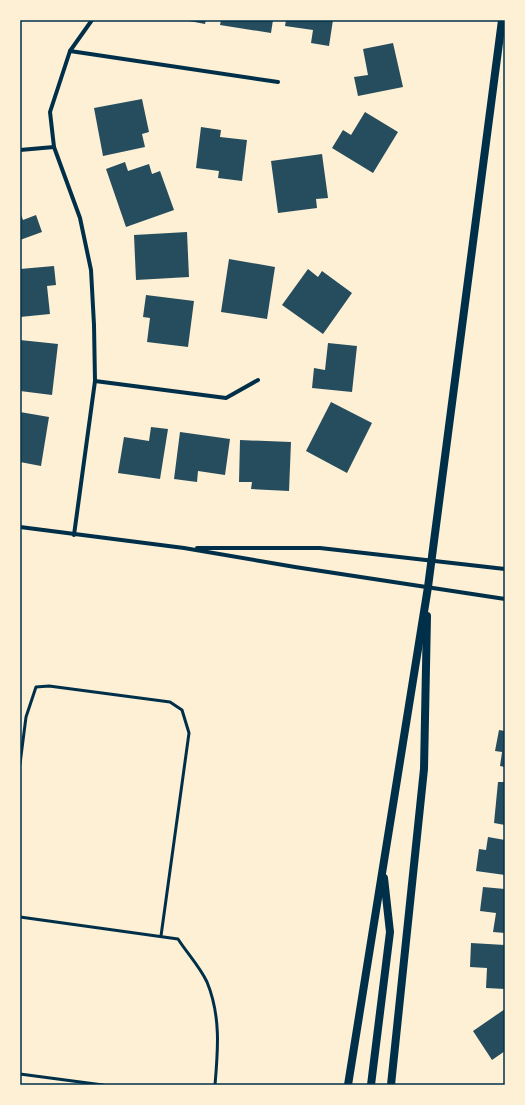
<svg xmlns="http://www.w3.org/2000/svg" width="525" height="1105" font-family="'Public Sans',sans-serif">
<style>
.building{fill:#264d5e}
.lines{fill:none;stroke-linecap:round;stroke-linejoin:round}
.service{stroke:#003049;stroke-width:3}
.minor{stroke:#003049;stroke-width:4}
.secondary{stroke:#003049;stroke-width:8}
.neatline{fill:none;stroke:#003049;stroke-width:1.5}
</style>
<rect width="100%" height="100%" fill="#fdf0d5"/>
<!-- building -->
<g class="building">
<polygon points="184,20 206,20 205,24"/>
<polygon points="221,20 273,20 271,33 220,25"/>
<polygon points="286,20 333,20 329,46 311,43 313,30 285,26"/>
<polygon points="393,43 403,87 358,96 354,77 368,75 363,49"/>
<polygon points="142,99 149,132 142,134 145,147 103,156 94,108"/>
<polygon points="365,112 398,132 373,173 332,148 343,130 351,135"/>
<polygon points="201,127 221,130 220,137 247,140 242,181 218,178 219,171 196,168"/>
<polygon points="322,154 328,198 316,199 317,208 278,213 271,161"/>
<polygon points="125,162 128,171 149,164 152,174 160,171 174,210 126,227 106,169"/>
<polygon points="20,212 23,220 36,215 42,232 20,240"/>
<polygon points="187,232 189,277 136,280 134,235"/>
<polygon points="229,259 275,267 267,319 221,312"/>
<polygon points="54,266 56,285 47,286 50,314 20,317 20,269"/>
<polygon points="308,269 318,277 322,271 352,293 323,334 282,305"/>
<polygon points="146,295 194,301 188,347 147,342 150,318 143,317"/>
<polygon points="20,340 58,344 52,395 20,391"/>
<polygon points="328,343 357,346 352,392 312,388 314,368 325,370"/>
<polygon points="331,402 372,423 347,473 306,451"/>
<polygon points="20,412 49,417 41,466 20,462"/>
<polygon points="151,427 168,429 160,479 118,473 124,437 149,441"/>
<polygon points="180,432 230,439 225,475 198,471 197,482 174,479"/>
<polygon points="240,440 291,442 289,491 251,489 252,482 239,482"/>
<polygon points="499,730 505,731 505,767 500,766 502,752 495,751"/>
<polygon points="498,782 505,782 505,825 494,823"/>
<polygon points="488,837 505,840 505,875 476,871 479,849 486,850"/>
<polygon points="483,887 505,889 505,933 493,932 496,913 480,911"/>
<polygon points="471,943 505,945 505,989 486,988 487,968 470,967"/>
<polygon points="505,1009 505,1051 492,1060 473,1031"/>
</g>
<g class="lines">
<!-- service -->
<g class="service">
<polyline points="20,764 26,717 36,687 49,686 170,702 182,710 189,733 161,936"/>
<path d="M 20,917 L 178,939 C 187,953 200,967 207,982 C 221,1016 218,1050 215,1085"/>
<polyline points="20,1074 103,1085"/>
</g>
<!-- minor -->
<g class="minor">
<polyline points="70,51 278,82"/>
<polyline points="20,150 54,147"/>
<polyline points="95,381 226,398 258,380"/>
<polyline points="20,527 184,548 295,567 505,599"/>
<polyline points="74,535 95,381 94,325 91,270 80,218 54,147 50,112 70,51 92,20"/>
<polyline points="197,548 320,548 505,569"/>
</g>
<!-- secondary -->
<g class="secondary">
<polyline points="348,1085 428,587 502,20"/>
<polyline points="371,1085 390,932 384,878"/>
<polyline points="391,1085 424,769 427,616"/>
</g>
</g>
<!-- border -->
<rect width="525" height="1105" fill="none" stroke="#fdf0d5" stroke-width="42"/>
<rect x="21" y="21" width="483" height="1063" class="neatline"/>
</svg>
